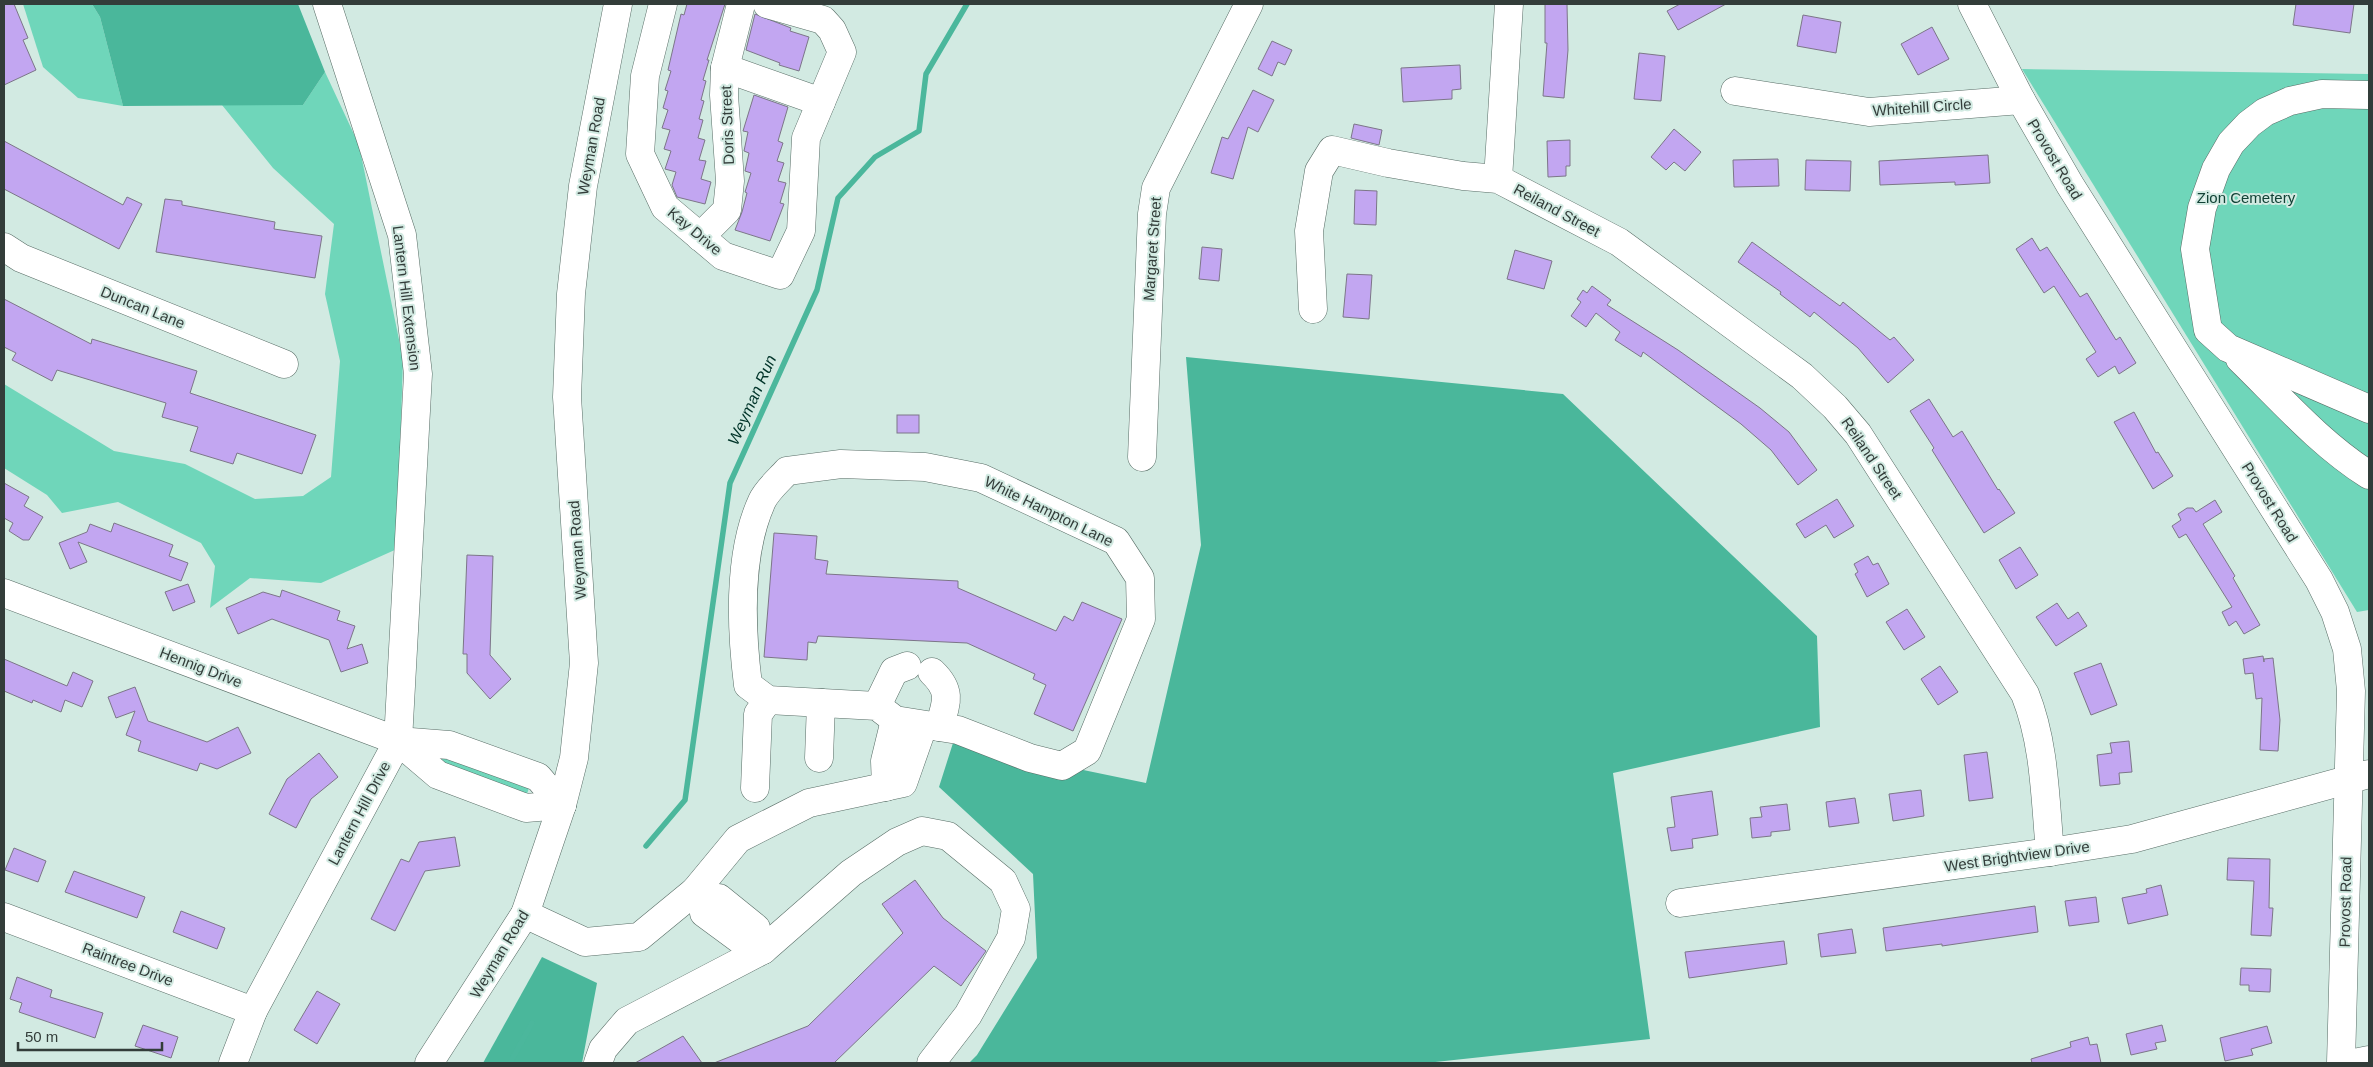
<svg xmlns="http://www.w3.org/2000/svg" width="2373" height="1067" font-family="Helvetica,sans-serif">
<style>
.green{fill:#6fd6ba}
.forest{fill:#4ab79b}
.lines{fill:none;stroke-linecap:round;stroke-linejoin:round}
.stream{stroke:#4bb79c;stroke-width:5.5}
.building{fill:#c2a6f1;stroke:#7c7688}
.minor-casing{stroke:#586d66;stroke-width:29}
.minor{stroke:#fff;stroke-width:28}
.labels{text-anchor:middle;dominant-baseline:central;stroke-width:4;stroke-linejoin:round;paint-order:stroke}
.street-label{font-size:15px;fill:#333d3a;stroke:#d2eae2}
.park-label{font-size:15px;fill:#124236;stroke:#d2eae2}
.water-label{font-size:16px;font-style:italic;fill:#013429;stroke:#d2eae2}
</style>
<rect width="100%" height="100%" fill="#d2eae2"/>
<!-- green -->
<g class="green">
<polygon points="23,4 92,4 100,17 123,106 78,98 43,67"/>
<polygon points="2022,69 2369,74 2369,610 2357,612"/>
<polygon points="325,72 359,145 403,359 397,549 321,583 250,578 210,608 215,566 201,543 118,502 62,513 47,495 4,468 4,384 114,451 185,464 255,499 303,496 331,477 340,361 325,294 334,224 273,168 222,105 303,105"/>
<polygon points="443,755 529,788 526,797 444,769 440,759"/>
</g>
<!-- forest -->
<g class="forest">
<polygon points="92,4 298,4 325,72 303,105 123,106 100,17"/>
<polygon points="1186,357 1563,394 1817,636 1820,727 1613,773 1650,1039 1426,1063 969,1063 977,1055 1037,958 1033,874 939,787 953,743 1146,783 1201,545"/>
<polygon points="542,957 597,983 582,1063 483,1063"/>
</g>
<g class="lines">
<!-- stream -->
<g class="stream">
<polyline points="646,846 685,800 730,483 817,290 838,198 875,157 919,131 926,74 967,4"/>
<polyline points="510,1063 532,1023"/>
</g>
</g>
<!-- building -->
<g class="building">
<polygon points="4,4 14,4 28,38 23,40 36,70 4,85"/>
<polygon points="687,4 725,4 707,60 709,60 703,80 706,81 701,100 704,101 699,119 703,120 698,138 705,140 699,160 706,161 701,179 711,182 705,204 677,197 672,185 676,172 665,169 671,151 664,149 670,130 662,128 668,110 663,108 668,91 665,90 671,71 668,70 681,14 684,15"/>
<polygon points="1545,4 1567,4 1568,50 1564,98 1543,96 1547,43 1545,43"/>
<polygon points="1680,4 1726,4 1678,30 1667,11"/>
<polygon points="2296,4 2354,4 2350,33 2293,25"/>
<polygon points="755,14 791,28 790,31 809,37 799,71 779,65 780,63 746,50"/>
<polygon points="1803,15 1841,22 1836,53 1797,46"/>
<polygon points="1932,27 1949,59 1918,75 1901,44"/>
<polygon points="1272,41 1292,50 1285,65 1278,62 1272,76 1258,69"/>
<polygon points="1639,53 1665,56 1661,101 1634,99"/>
<polygon points="1460,65 1461,89 1452,90 1452,99 1403,102 1401,68"/>
<polygon points="1253,90 1274,100 1258,132 1248,127 1233,179 1211,173 1222,137 1228,139"/>
<polygon points="754,95 788,107 778,141 783,143 777,161 784,163 778,181 786,183 780,203 784,204 770,241 735,230 742,212 747,193 745,192 751,173 745,171 749,153 744,151 748,132 743,131"/>
<polygon points="1354,124 1382,130 1379,145 1351,138"/>
<polygon points="1674,129 1701,152 1685,171 1674,162 1666,170 1651,157"/>
<polygon points="1570,140 1570,166 1566,166 1566,176 1548,177 1547,141"/>
<polygon points="4,141 123,205 127,197 142,204 119,249 4,189"/>
<polygon points="1988,155 1990,183 1955,185 1955,182 1880,185 1879,161"/>
<polygon points="1778,159 1779,186 1734,187 1733,160"/>
<polygon points="1806,160 1851,161 1850,191 1805,190"/>
<polygon points="1355,190 1377,191 1376,225 1354,224"/>
<polygon points="165,199 182,201 182,205 275,222 274,229 322,236 315,278 156,252"/>
<polygon points="2032,238 2040,251 2047,247 2080,297 2087,293 2116,340 2120,337 2136,363 2119,374 2115,366 2098,377 2086,359 2096,352 2054,286 2044,293 2016,249"/>
<polygon points="1752,242 1840,306 1843,302 1890,340 1894,337 1914,360 1888,383 1858,348 1814,312 1810,317 1780,294 1781,292 1738,262"/>
<polygon points="1202,247 1222,249 1219,281 1199,279"/>
<polygon points="1515,250 1552,261 1544,289 1507,279"/>
<polygon points="1347,274 1372,275 1369,319 1343,317"/>
<polygon points="1592,286 1611,300 1607,305 1678,350 1760,408 1789,432 1817,470 1798,485 1771,450 1741,424 1643,352 1641,357 1615,340 1620,332 1596,313 1586,327 1571,316 1581,302 1577,299 1583,290 1587,293"/>
<polygon points="4,299 91,344 92,339 197,371 190,393 316,435 302,474 237,453 233,464 190,451 198,427 162,417 166,403 57,370 52,381 12,360 16,353 4,347"/>
<polygon points="1929,399 1953,437 1962,431 1998,490 1999,489 2015,513 1984,533 1932,450 1934,448 1910,411"/>
<polygon points="2134,412 2156,453 2158,452 2173,476 2153,489 2114,422"/>
<rect x="897" y="415" width="22" height="18"/>
<polygon points="4,483 29,497 24,506 43,517 29,540 23,540 9,531 13,523 4,518"/>
<polygon points="1837,499 1854,526 1834,538 1826,525 1805,538 1796,524"/>
<polygon points="2215,500 2222,512 2203,524 2235,576 2233,578 2260,625 2244,634 2236,621 2229,626 2222,612 2232,607 2186,534 2179,538 2172,526 2181,520 2178,514 2187,508 2193,508 2196,512"/>
<polygon points="114,523 173,545 169,556 188,563 181,581 78,542 87,562 70,569 59,543 87,532 90,524 111,532"/>
<polygon points="774,533 817,536 815,559 828,561 826,574 958,581 958,588 1056,631 1064,616 1073,621 1082,602 1122,619 1073,731 1034,714 1046,685 1033,679 1035,674 967,643 818,636 816,643 808,642 807,660 764,657"/>
<polygon points="2020,547 2038,575 2016,589 1999,560"/>
<polygon points="467,555 493,556 490,655 511,679 490,699 467,673 467,654 463,654"/>
<polygon points="1868,556 1873,565 1878,563 1889,584 1867,597 1855,574 1858,572 1854,564"/>
<polygon points="188,584 195,602 173,611 165,592"/>
<polygon points="282,590 340,611 337,620 355,626 347,649 362,644 368,663 341,672 329,640 272,619 238,634 226,608 263,592 280,597"/>
<polygon points="2057,603 2068,619 2078,612 2087,626 2056,646 2036,617"/>
<polygon points="1907,609 1925,637 1904,650 1886,622"/>
<polygon points="2263,656 2264,662 2264,659 2273,658 2280,720 2278,751 2260,750 2262,698 2256,699 2253,673 2245,674 2243,659"/>
<polygon points="4,659 67,686 73,672 93,681 82,707 65,700 61,712 33,700 32,703 4,691"/>
<polygon points="2101,663 2117,705 2091,715 2074,673"/>
<polygon points="1940,666 1958,692 1938,705 1921,679"/>
<polygon points="135,687 148,721 207,742 238,727 251,753 217,769 200,763 197,771 138,751 141,741 126,735 135,711 116,718 108,697"/>
<polygon points="2129,741 2132,772 2119,773 2120,784 2100,786 2097,755 2112,753 2110,743"/>
<polygon points="1987,752 1993,798 1969,801 1964,755"/>
<polygon points="319,753 338,777 311,799 296,828 269,814 287,779"/>
<polygon points="1921,790 1924,816 1893,821 1889,794"/>
<polygon points="1712,791 1718,835 1692,839 1693,848 1671,851 1667,828 1675,827 1671,797"/>
<polygon points="1855,798 1859,823 1829,827 1826,802"/>
<polygon points="1787,804 1790,830 1771,832 1771,836 1752,838 1750,818 1762,817 1760,807"/>
<polygon points="455,837 460,866 425,871 395,931 371,919 401,859 409,862 419,842"/>
<polygon points="14,848 46,861 38,882 5,870"/>
<polygon points="2228,858 2270,859 2269,908 2273,908 2271,936 2251,935 2254,881 2227,880"/>
<polygon points="74,871 145,897 137,918 65,892"/>
<polygon points="915,880 943,918 986,951 961,986 934,966 834,1063 714,1063 808,1026 903,933 882,904"/>
<polygon points="2161,885 2168,915 2128,924 2122,898 2147,893 2146,889"/>
<polygon points="2096,897 2099,922 2069,926 2065,901"/>
<polygon points="2035,906 2038,932 1942,946 1942,944 1886,951 1883,928"/>
<polygon points="181,911 225,928 217,949 173,932"/>
<polygon points="1852,929 1856,953 1821,957 1818,934"/>
<polygon points="1784,941 1787,964 1689,978 1685,952"/>
<polygon points="2241,968 2271,969 2270,992 2249,991 2249,985 2240,985"/>
<polygon points="17,977 52,990 50,997 103,1013 95,1038 19,1012 22,1003 10,999"/>
<polygon points="317,991 340,1004 317,1044 294,1030"/>
<polygon points="143,1025 178,1037 171,1058 135,1046"/>
<polygon points="2162,1025 2166,1041 2155,1043 2157,1049 2131,1055 2126,1034"/>
<polygon points="2267,1026 2272,1043 2251,1049 2253,1055 2225,1061 2220,1038"/>
<polygon points="683,1036 702,1063 635,1063"/>
<polygon points="2088,1037 2090,1045 2097,1044 2101,1063 2032,1063 2031,1059 2071,1047 2070,1042"/>
</g>
<g class="lines">
<!-- minor casing -->
<g class="minor-casing">
<g id="minor">
<polyline points="663,4 645,76 640,154 665,207 723,256 780,275 801,231 806,138 842,52 832,30 823,20 767,4"/>
<polyline points="1972,4 2021,100 2070,185 2319,580 2335,612 2347,649 2351,691 2341,1063"/>
<polyline points="725,68 821,102"/>
<polyline points="1735,91 1869,112 2021,100"/>
<polyline points="2369,95 2322,94 2290,101 2265,112 2249,124 2231,143 2216,169 2202,208 2195,249 2208,330 2228,348 2369,409"/>
<polyline points="1498,179 1509,4"/>
<polyline points="700,237 727,210 730,181 724,95 725,68 741,4"/>
<polyline points="4,247 21,258 284,364"/>
<path d="M 1313,309 L 1309,231 L 1319,171 L 1332,150 L 1388,163 L 1463,176 L 1498,179 L 1619,242 L 1802,376 L 1835,407 L 1858,434 L 2025,694 C 2045,744 2045,799 2050,852"/>
<path d="M 2240,359 C 2281,399 2320,444 2369,475"/>
<polyline points="1142,457 1152,214 1156,188 1249,4"/>
<path d="M 841,464 L 925,467 L 981,478 L 1116,541 L 1140,578 L 1141,619 L 1087,751 L 1062,766 L 1030,758 L 958,730 L 895,720 L 877,706 L 768,700 L 748,685 C 741,629 738,553 762,501 C 767,490 779,480 787,471 Z"/>
<polyline points="4,593 398,741 449,745 538,777 562,805"/>
<path d="M 932,672 C 952,691 947,702 939,727"/>
<polyline points="877,706 894,671 907,666"/>
<polyline points="398,741 438,775 526,808 562,805"/>
<polyline points="819,758 821,703"/>
<polyline points="886,787 885,761 895,720"/>
<polyline points="755,788 758,714 768,700"/>
<polyline points="695,891 702,898 704,913 742,941 756,942 756,928 719,898 702,898"/>
<polyline points="1680,903 2050,852 2132,839 2369,774"/>
<polyline points="525,914 585,942 639,937 695,891 738,839 809,803 903,783 923,726"/>
<polyline points="4,917 253,1011"/>
<polyline points="763,950 851,873 897,842 922,831 948,836 1003,881 1016,909 1011,938 968,1015 931,1063"/>
<polyline points="233,1063 253,1011 398,741 418,374 402,235 327,4"/>
<polyline points="429,1063 525,914 562,805 574,758 584,663 567,397 571,294 583,186 618,4"/>
<polyline points="598,1063 603,1049 627,1021 763,950 756,942"/>
<polyline points="2354,1063 2369,1060"/>
</g>
</g>
<!-- minor -->
<use href="#minor" class="minor"/>
</g>
<g class="labels">
<!-- street labels -->
<g class="street-label">
<text transform="translate(1922 107) rotate(-4)">Whitehill Circle</text>
<text transform="translate(727 125) rotate(-92)">Doris Street</text>
<text transform="translate(591 146) rotate(-80)">Weyman Road</text>
<text transform="translate(2055 159) rotate(59)">Provost Road</text>
<text transform="translate(1557 210) rotate(28)">Reiland Street</text>
<text transform="translate(695 231) rotate(40)">Kay Drive</text>
<text transform="translate(1152 249) rotate(-86)">Margaret Street</text>
<text transform="translate(407 298) rotate(83)">Lantern Hill Extension</text>
<text transform="translate(143 307) rotate(22)">Duncan Lane</text>
<text transform="translate(1872 458) rotate(56)">Reiland Street</text>
<text transform="translate(2270 502) rotate(58)">Provost Road</text>
<text transform="translate(1049 511) rotate(26)">White Hampton Lane</text>
<text transform="translate(577 550) rotate(-94)">Weyman Road</text>
<text transform="translate(201 667) rotate(21)">Hennig Drive</text>
<text transform="translate(359 813) rotate(-62)">Lantern Hill Drive</text>
<text transform="translate(2017 856) rotate(-8)">West Brightview Drive</text>
<text transform="translate(2345 902) rotate(-89)">Provost Road</text>
<text transform="translate(499 954) rotate(-59)">Weyman Road</text>
<text transform="translate(128 964) rotate(21)">Raintree Drive</text>
</g>
<!-- park labels -->
<g class="park-label">
<text x="2246" y="197">Zion Cemetery</text>
</g>
<!-- water labels -->
<g class="water-label">
<text transform="translate(752 400) rotate(-66)">Weyman Run</text>
</g>
</g>
<!-- border -->
<rect width="2373" height="1067" fill="none" stroke="#333d3a" stroke-width="10"/>
<!-- scale -->
<path d="M18 1042v8h144v-8" fill="none" stroke="#333d3a" stroke-width="2.5"/>
<text x="25" y="1042" font-size="15" fill="#333d3a" stroke="#d2eae2" stroke-width="4" paint-order="stroke">50 m</text>
</svg>
